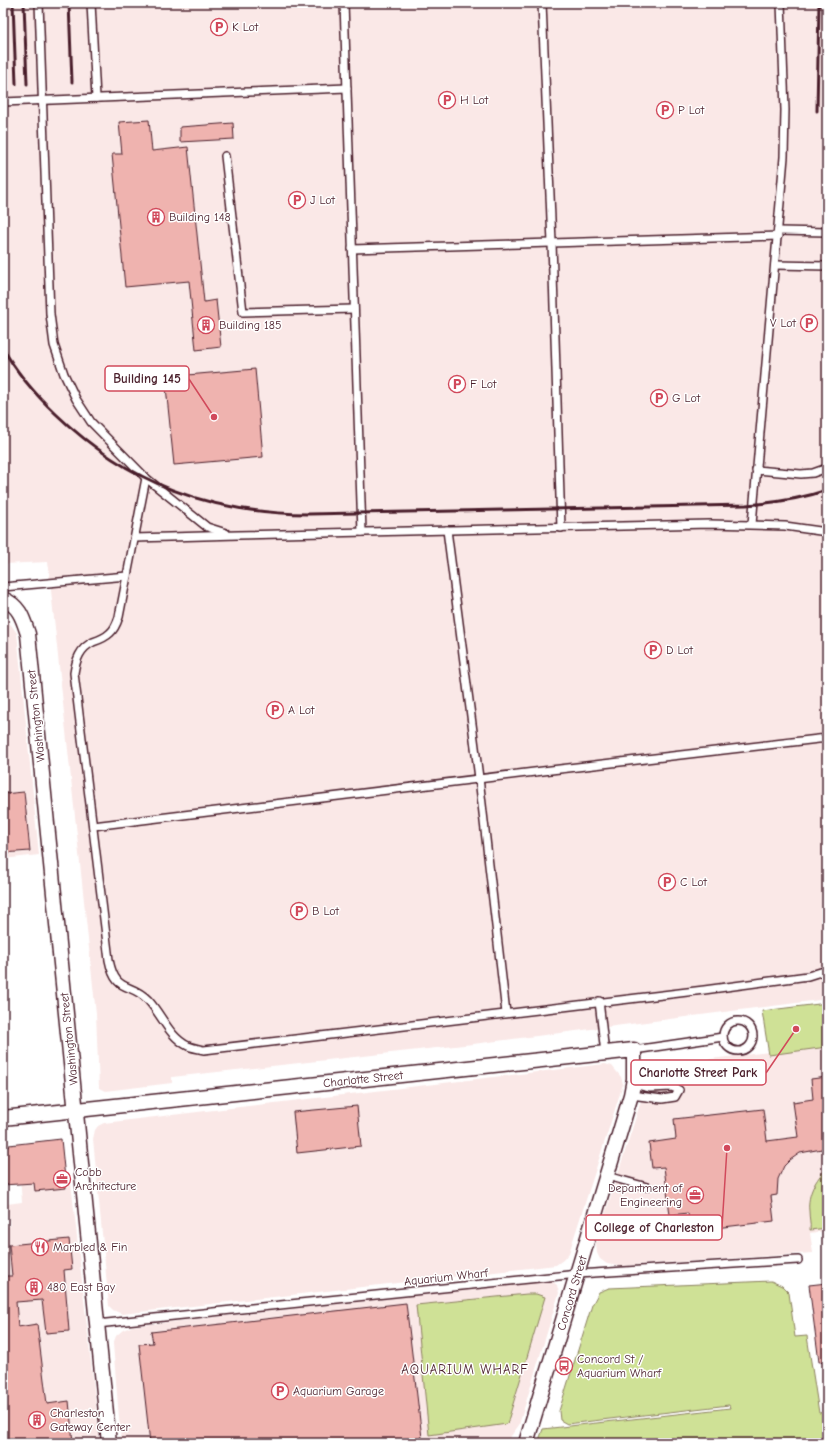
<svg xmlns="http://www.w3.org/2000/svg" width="830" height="1446" font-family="'Comic Neue',sans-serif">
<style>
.built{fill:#fae8e7}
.green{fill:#cfe196;stroke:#8c8060}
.building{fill:#efb3af;stroke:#4a1f2b}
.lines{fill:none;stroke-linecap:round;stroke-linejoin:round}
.lane-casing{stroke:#4a1f2b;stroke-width:10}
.street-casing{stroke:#4a1f2b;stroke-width:17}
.lane{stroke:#fff;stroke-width:7}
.street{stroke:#fff;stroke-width:14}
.rail{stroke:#4a1f2b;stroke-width:3}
.labels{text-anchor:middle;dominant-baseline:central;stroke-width:3;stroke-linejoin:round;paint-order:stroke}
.poi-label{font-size:12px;fill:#4a1f2b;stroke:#fff;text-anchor:start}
.street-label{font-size:12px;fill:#4a1f2b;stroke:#fff}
.neighbourhood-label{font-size:13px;letter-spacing:1px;fill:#4a1f2b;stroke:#fff}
.leader{fill:none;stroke:#d1495b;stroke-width:1.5}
.callout-dot{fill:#d1495b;stroke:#fff;stroke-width:1.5}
.callout{fill:#fff;stroke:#d1495b;stroke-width:1.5}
.callout-label{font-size:13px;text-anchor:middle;font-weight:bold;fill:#4a1f2b}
</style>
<rect width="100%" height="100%" fill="#fff"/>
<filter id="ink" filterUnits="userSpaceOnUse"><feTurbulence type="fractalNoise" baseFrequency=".025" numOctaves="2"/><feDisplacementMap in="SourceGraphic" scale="8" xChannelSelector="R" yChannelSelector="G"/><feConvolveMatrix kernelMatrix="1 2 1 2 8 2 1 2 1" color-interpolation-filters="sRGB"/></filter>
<g filter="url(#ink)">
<!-- built -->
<g class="built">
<polygon points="3,3 827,3 827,999 473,1044 172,1077 172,1083 105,1091 99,1088 96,1014 48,562 3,564"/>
<polygon points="3,614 17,633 39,855 3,859"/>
<polygon points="827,1045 827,1231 810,1233 813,1253 620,1266 607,1264 600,1259 597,1253 596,1243 652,1066"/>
<polygon points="605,1064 612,1066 621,1077 623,1084 569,1253 563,1260 556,1265 122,1314 113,1310 109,1306 93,1139 95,1130 98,1126 104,1123"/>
<polygon points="70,1174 100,1443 3,1443 3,1227 10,1226 7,1204 22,1202 20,1177"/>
<polygon points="552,1281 557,1285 559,1293 519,1425 506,1443 121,1443 113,1344 116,1336 123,1330 133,1326"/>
</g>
<!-- green -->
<g class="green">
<polygon points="827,1003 827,1047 769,1055 762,1011"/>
<path d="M 827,1168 L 827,1228 L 810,1230 C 811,1224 809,1218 809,1211 C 807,1194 816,1179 827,1168 Z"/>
<polygon points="771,1281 782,1286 789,1293 795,1337 807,1336 819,1413 827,1412 827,1443 538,1443 543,1429 730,1408 729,1405 567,1424 560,1420 559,1411 592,1305 599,1292 609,1288"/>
<polygon points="527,1294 536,1294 545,1297 507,1424 429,1435 416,1305"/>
</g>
<!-- building -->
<g class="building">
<polygon points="149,120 152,151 188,147 204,302 216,300 221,347 196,350 189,281 125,287 112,154 122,154 119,122"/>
<polygon points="233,123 234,139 180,142 180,127"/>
<polygon points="255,369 263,457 174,465 165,377"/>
<polygon points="24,792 30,851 3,853 3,794"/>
<polygon points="827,1077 827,1148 800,1153 790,1160 784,1166 778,1179 777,1195 771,1196 774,1221 690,1231 688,1213 670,1215 664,1167 652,1168 649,1143 676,1139 674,1119 763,1109 767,1141 798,1137 793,1102 813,1099 811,1079"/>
<polygon points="357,1106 361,1146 297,1153 293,1112"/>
<polygon points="61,1139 66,1188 35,1191 34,1183 3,1185 3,1147 9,1146 9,1145"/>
<polygon points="69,1239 72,1269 64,1270 69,1331 46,1333 42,1300 16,1302 18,1327 37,1324 47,1404 69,1401 73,1443 3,1443 3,1276 12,1276 9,1245"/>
<polygon points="827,1283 827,1361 819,1362 809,1285"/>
<polygon points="406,1303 422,1438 378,1443 150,1443 139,1344 153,1343 151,1332"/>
</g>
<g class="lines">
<!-- lane casing -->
<g class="lane-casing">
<g id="lane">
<polyline points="39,3 50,314 54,345 64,374 76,399 91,422 146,478 207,527 226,533"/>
<polyline points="91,3 96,98"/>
<polyline points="344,3 362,532"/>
<polyline points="542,3 552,243 561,528"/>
<polyline points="3,102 347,88"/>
<polyline points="225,156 243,312 354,309"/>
<polyline points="778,231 827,232"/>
<polyline points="352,249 778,236"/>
<polyline points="775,265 827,266"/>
<polyline points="756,470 801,474 813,473 827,468"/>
<path d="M 146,478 L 119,617 C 117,623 115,629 110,633 C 105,638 99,640 93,642 C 80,648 76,660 74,673 L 109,960 C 116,995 130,981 148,1000 C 162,1015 169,1037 188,1046 C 193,1048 199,1049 204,1050 L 704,990 L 808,976 L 827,970"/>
<polyline points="752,524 784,157 785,110 781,3"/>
<polyline points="447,530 479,778 506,1013"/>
<polyline points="135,538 238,535 710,524 785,526 827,532"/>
<polyline points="3,587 127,576"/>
<polyline points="93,826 551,770 827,738"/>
<polyline points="599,1001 605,1053"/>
<circle cx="738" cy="1036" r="15"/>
<polyline points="634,1050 723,1037"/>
<polyline points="631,1095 662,1099 675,1097 679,1090 672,1087 650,1088 633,1084"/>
<polyline points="607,1176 647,1187"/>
<polyline points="97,1324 578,1274 798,1260"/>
</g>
</g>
<!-- street casing -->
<g class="street-casing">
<g id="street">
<path d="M 3,599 C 20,606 23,619 28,634 L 109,1443"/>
<polyline points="3,1118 634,1050 634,1079 631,1095 526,1443"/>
</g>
</g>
<!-- lane -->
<use href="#lane" class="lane"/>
<!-- street -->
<use href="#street" class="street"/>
<!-- rail -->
<g class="rail">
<polyline points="13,3 16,84"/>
<polyline points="24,3 27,84"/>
<polyline points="69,3 72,82"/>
<polyline points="817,111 819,3"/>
<path d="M 3,348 C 16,372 36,395 56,414 C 128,483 210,514 309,514 L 746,505 C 773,503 801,499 827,490"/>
</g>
</g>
</g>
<!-- icons -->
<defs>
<g id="parking-ring" transform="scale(0.9)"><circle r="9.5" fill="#fff" stroke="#d1495b" stroke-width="1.5"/><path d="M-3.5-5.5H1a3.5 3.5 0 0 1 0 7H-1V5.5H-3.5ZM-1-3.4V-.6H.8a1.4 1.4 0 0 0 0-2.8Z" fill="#d1495b"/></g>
<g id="building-ring" transform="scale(0.9)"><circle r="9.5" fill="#fff" stroke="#d1495b" stroke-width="1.5"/><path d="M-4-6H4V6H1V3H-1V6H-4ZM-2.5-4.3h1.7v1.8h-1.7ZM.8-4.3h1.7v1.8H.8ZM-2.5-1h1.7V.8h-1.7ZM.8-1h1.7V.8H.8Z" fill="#d1495b"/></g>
<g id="office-ring" transform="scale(0.9)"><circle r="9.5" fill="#fff" stroke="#d1495b" stroke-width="1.5"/><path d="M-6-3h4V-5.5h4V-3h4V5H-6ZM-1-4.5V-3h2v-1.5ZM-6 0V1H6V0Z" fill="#d1495b"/></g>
<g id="restaurant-ring" transform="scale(0.9)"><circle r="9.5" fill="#fff" stroke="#d1495b" stroke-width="1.5"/><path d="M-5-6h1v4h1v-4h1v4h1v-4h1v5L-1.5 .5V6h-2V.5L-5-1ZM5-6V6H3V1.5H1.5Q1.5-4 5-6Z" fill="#d1495b"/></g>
<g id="bus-ring" transform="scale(0.9)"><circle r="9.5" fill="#fff" stroke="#d1495b" stroke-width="1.5"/><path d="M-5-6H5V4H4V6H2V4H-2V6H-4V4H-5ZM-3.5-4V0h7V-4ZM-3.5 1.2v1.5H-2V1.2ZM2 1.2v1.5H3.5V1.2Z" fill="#d1495b"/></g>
</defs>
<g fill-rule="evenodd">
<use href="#parking-ring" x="219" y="27"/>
<use href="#parking-ring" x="447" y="100"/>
<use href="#parking-ring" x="665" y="110"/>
<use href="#parking-ring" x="297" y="200"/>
<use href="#building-ring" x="156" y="217"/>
<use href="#parking-ring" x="809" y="323"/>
<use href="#building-ring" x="206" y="325"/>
<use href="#parking-ring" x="457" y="384"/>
<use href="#parking-ring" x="659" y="398"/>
<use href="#parking-ring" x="653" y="650"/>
<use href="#parking-ring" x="275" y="710"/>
<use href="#parking-ring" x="667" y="882"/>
<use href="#parking-ring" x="299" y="911"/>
<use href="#office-ring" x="62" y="1179"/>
<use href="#office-ring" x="695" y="1195"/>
<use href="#restaurant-ring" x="40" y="1247"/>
<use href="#building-ring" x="34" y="1287"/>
<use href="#bus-ring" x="564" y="1366"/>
<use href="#parking-ring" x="280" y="1391"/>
<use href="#building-ring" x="37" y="1420"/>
</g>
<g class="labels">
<!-- poi labels -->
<g class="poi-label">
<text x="232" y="27">K Lot</text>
<text x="460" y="100">H Lot</text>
<text x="678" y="110">P Lot</text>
<text x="310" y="200">J Lot</text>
<text x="169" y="217">Building 148</text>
<text x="796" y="323" text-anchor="end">V Lot</text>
<text x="219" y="325">Building 185</text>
<text x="470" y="384">F Lot</text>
<text x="672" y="398">G Lot</text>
<text x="666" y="650">D Lot</text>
<text x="288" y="710">A Lot</text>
<text x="680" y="882">C Lot</text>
<text x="312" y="911">B Lot</text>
<text x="75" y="1172">Cobb<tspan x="75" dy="14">Architecture</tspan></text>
<text x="682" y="1188" text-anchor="end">Department of<tspan x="682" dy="14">Engineering</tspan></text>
<text x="53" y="1247">Marbled &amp; Fin</text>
<text x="47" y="1287">480 East Bay</text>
<text x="577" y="1359">Concord St /<tspan x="577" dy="14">Aquarium Wharf</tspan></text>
<text x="293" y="1391">Aquarium Garage</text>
<text x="50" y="1413">Charleston<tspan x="50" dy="14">Gateway Center</tspan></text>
</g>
<!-- street labels -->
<g class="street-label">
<text transform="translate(36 716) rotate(-96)">Washington Street</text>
<text transform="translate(69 1039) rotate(-96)">Washington Street</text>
<text transform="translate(363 1079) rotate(-6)">Charlotte Street</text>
<text transform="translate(446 1277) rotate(-6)">Aquarium Wharf</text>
<text transform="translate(572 1293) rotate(-73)">Concord Street</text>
</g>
<!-- neighbourhood labels -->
<g class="neighbourhood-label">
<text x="465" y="1369">AQUARIUM WHARF</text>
</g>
</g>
<!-- callouts -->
<path class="leader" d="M214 417L189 379M796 1029L766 1073M727 1148L722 1227"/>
<g class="callout-dot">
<circle cx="214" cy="417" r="4"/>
<circle cx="796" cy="1029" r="4"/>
<circle cx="727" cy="1148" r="4"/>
</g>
<g class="callout">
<rect x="105" y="366" width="84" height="25" rx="4"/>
<rect x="631" y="1060" width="135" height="25" rx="4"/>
<rect x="586" y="1215" width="136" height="25" rx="4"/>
</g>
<g class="callout-label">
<text x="147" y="383">Building 145</text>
<text x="698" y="1077">Charlotte Street Park</text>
<text x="654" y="1232">College of Charleston</text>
</g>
<!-- margin -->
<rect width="830" height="1446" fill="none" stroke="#fff" stroke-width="16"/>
<rect x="8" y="8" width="814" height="1430" fill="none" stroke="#4a1f2b" stroke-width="1.5" filter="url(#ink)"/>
</svg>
